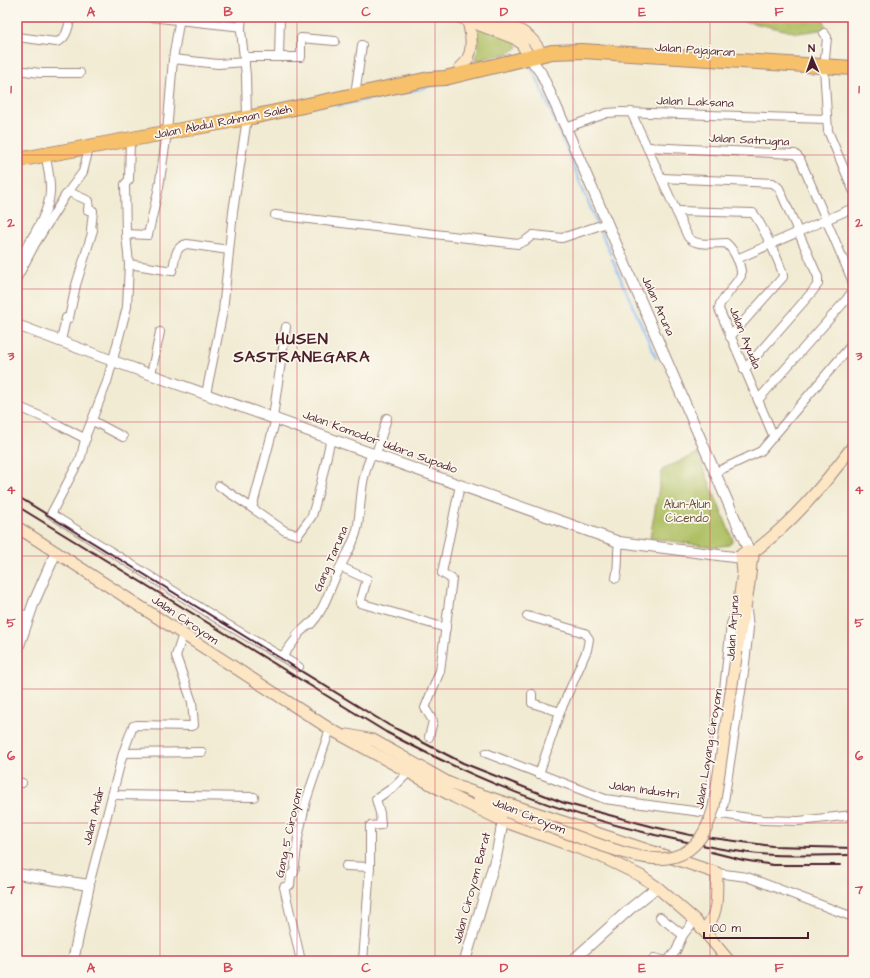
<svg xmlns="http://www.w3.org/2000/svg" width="870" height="978" font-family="'Architects Daughter',sans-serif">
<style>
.green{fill:#afc063;stroke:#7c7047}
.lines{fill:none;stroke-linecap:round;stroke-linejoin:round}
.stream{stroke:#87baf4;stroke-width:2}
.minor-casing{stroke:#9e857f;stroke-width:10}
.tertiary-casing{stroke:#9e857f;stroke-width:12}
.secondary-casing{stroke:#9e857f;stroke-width:13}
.trunk-casing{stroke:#9e857f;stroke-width:16}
.minor{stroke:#fff;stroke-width:8}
.tertiary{stroke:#fff;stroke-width:10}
.secondary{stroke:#fce6c4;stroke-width:11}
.trunk{stroke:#f7c06b;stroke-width:14}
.rail{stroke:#4a1f2b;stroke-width:2}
.secondary-bridge-casing{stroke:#9e857f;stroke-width:13;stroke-linecap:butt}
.secondary-bridge{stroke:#fce6c4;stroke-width:11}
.grid{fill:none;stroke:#d1495b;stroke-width:1;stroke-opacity:0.55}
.labels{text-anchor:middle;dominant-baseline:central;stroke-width:3.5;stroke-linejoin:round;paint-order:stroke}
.street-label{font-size:12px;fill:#4a1f2b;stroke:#fbf7ec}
.park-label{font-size:12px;fill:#684f3c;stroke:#fbf7ec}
.district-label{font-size:16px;font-weight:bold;letter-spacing:1px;fill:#4a1f2b;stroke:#fbf7ec}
.neatline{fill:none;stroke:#d1495b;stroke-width:1.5}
.grid-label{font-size:13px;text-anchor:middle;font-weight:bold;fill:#d1495b}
</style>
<rect width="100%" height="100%" fill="#fbf7ec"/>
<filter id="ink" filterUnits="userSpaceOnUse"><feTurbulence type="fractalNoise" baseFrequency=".025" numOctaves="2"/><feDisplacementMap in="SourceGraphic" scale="8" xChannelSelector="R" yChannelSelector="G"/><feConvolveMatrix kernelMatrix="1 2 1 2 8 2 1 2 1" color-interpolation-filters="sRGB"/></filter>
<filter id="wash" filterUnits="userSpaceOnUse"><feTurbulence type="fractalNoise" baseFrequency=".012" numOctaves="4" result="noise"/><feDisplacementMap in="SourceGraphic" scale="16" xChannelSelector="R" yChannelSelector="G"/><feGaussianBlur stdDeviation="0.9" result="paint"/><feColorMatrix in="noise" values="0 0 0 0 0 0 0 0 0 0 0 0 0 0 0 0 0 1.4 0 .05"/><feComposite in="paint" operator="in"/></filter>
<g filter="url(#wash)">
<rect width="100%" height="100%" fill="#f1ebd3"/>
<!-- green -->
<g class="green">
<polygon points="618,17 823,17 826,29 798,33 735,19"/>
<polygon points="478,27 514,39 518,47 509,53 474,61 478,49"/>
<polygon points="697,453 733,540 729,545 714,547 650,538 662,470"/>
</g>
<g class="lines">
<!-- stream -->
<g class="stream">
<polyline points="524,65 530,66 535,74 559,131"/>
<polyline points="408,92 436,85"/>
<polyline points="356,102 408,92"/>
<polyline points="337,106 356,102"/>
<polyline points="560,133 586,197"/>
<polyline points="587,199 597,224"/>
<polyline points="599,228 611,255"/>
<polyline points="612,259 656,358"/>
<polyline points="751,541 758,544"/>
</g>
</g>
</g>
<g filter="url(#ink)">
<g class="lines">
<!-- minor casing -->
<g class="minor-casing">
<g id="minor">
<polyline points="150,17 234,26 241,27 241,31 246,75 247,118 233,212 223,311 206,394"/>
<polyline points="180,17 173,59 167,133 159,187 148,235 126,234 129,264 127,307 107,382 86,435 81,457 51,514 223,622 299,667"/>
<polyline points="241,27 242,17"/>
<polyline points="824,33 827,37 825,59"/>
<path d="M 17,37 L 56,42 C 67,40 68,27 71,17"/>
<polyline points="244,57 301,57 301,38 335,41"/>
<polyline points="279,57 280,17"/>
<polyline points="173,59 218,64 245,62"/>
<polyline points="824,67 828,131 853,190"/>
<polyline points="17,70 40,73 80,73"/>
<polyline points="355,95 362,45"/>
<path d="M 631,112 L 688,237 C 696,247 714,243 726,243 C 734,250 742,265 741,276 L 720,304 L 719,309 L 773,435"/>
<polyline points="566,128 607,113 621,112 826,119"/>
<polyline points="647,147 795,154 800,159 852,280 853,290 846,300 758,400"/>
<polyline points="661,178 773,183 779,188 818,277 818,284 812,292 744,370"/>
<path d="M 676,211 L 753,213 C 760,221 783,268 783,277 L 730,337"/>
<polyline points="275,215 518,244 525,241 533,235 562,238 607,223"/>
<polyline points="126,234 125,184 129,180 130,140"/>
<polyline points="737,259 853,208"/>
<path d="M 17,263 C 28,243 49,215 50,192 C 51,179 47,165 45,152"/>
<path d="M 129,264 L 172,271 C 176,261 173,247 187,244 L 229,250"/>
<polyline points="17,278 35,244 65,196 83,172 89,148"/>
<polyline points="61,341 66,318 69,318 76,285 93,230 91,230 93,211 88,210 89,201 69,192"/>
<polyline points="151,374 160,332"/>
<polyline points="17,406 49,420 86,439"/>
<polyline points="273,417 286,327"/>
<polyline points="276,418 252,508 285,531 298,535 312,516 321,483 331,438"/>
<polyline points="93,421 123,437"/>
<polyline points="376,454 387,418"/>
<polyline points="716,472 761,451 853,343"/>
<polyline points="219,486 252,508"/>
<polyline points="341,567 367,579 360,603 446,628"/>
<path d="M 616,578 C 619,565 617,555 619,542"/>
<polyline points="17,613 29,616"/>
<polyline points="527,616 585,633 589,639 587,650 560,712 539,774"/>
<path d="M 282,657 L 298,636 L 297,635 L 309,624 L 311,624 C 324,610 328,593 336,576 C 343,559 355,544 358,525 C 362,497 360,480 372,453"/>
<polyline points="532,694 532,703 560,712"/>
<polyline points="429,737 433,721 425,708 440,671 452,579 442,573 460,485"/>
<polyline points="123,753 202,752"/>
<polyline points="486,753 605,799 708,813"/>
<polyline points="17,782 22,783"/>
<polyline points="113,795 254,797"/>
<polyline points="721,814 763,820 799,821 853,815"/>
<polyline points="346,866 370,867"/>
<polyline points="717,873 747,877 853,917"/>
<polyline points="89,885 123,753 133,726 137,725 191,726 194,725 192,702 176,656 183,634"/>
<polyline points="660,917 683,935"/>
<polyline points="654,958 666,961"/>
<polyline points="301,961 284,887 290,885 291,874 294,873 298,838 306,801 330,729"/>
<polyline points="363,961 370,867 370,826 381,825 380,813 376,799 394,787 409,772"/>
<polyline points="667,961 676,951 683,935 695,920"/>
<polyline points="716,961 724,955"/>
</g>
</g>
<!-- tertiary casing -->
<g class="tertiary-casing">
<g id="tertiary">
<polyline points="530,58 541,73 566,128 749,551"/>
<polyline points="17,325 113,361 619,542 741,558"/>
<polyline points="738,610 732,624 724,699 708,813 721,814 743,672 748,628 746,610"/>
<polyline points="17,651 34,602 56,552"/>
<polyline points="17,874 89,885 73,961"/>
<polyline points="465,961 496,857 503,821"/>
<polyline points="572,961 631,908 657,887"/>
</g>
</g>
<!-- secondary casing -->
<g class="secondary-casing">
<g id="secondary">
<polyline points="459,17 514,38 521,43 530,58"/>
<path d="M 486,17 C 507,25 533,30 541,55"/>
<path d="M 460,68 C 475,56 472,38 468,21"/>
<polyline points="17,527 330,729 454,797 503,821 600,856 641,876 657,887 695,920 729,961"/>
<path d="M 752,553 C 792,523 823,486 853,446"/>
<path d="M 737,651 C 741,621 750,593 751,562 L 753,558 L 752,553 L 746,551 L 741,555 L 743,572 L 738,609 L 740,630"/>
<path d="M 348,735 L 373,740 L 447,782 L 470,791 L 717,873 C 716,893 720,915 704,929"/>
<polyline points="479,800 508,812"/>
</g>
</g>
<!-- trunk casing -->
<g class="trunk-casing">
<polyline id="trunk" points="17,160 252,117 429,79 445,78 552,52 582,51 853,68"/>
</g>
<!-- minor -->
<use href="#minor" class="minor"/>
<!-- tertiary -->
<use href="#tertiary" class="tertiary"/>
<!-- secondary -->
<use href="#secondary" class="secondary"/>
<!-- trunk -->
<use href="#trunk" class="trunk"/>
<!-- rail -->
<g class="rail">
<polyline points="17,496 387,724 463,763 564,803 654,827 690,835 772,846 853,848"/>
<path d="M 17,506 L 386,732 C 476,780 556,812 655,835 C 695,844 734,853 774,855 C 801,856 827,855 853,855"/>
<polyline points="711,852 743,860 773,865 840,865"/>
</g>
<!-- secondary-bridge casing -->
<g class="secondary-bridge-casing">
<path id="secondary-bridge" d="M 508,812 C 535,822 562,831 589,841 C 643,860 694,880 714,807 L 737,651"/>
</g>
<!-- secondary-bridge -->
<use href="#secondary-bridge" class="secondary-bridge"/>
</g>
</g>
<!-- grid -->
<path class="grid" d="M 160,17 L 160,961M 297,17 L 297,961M 435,17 L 435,961M 573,17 L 573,961M 710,17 L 710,961M 17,155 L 853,155M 17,289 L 853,289M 17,422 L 853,422M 17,556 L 853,556M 17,689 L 853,689M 17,823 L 853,823"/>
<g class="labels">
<!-- street labels -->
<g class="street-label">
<text transform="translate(695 50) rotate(4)">Jalan Pajajaran</text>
<text transform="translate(695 102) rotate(2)">Jalan Laksana</text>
<text transform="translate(223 122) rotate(-11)">Jalan Abdul Rahman Saleh</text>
<text transform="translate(749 140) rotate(3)">Jalan Satrugna</text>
<text transform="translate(658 306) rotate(66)">Jalan Aruna</text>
<text transform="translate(745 338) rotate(68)">Jalan Ayudia</text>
<text transform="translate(380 442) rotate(20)">Jalan Komodor Udara Supadio</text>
<text transform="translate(331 559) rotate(-67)">Gang Taruna</text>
<text transform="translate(185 620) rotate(34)">Jalan Ciroyom</text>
<text transform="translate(733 628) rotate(-86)">Jalan Arjuna</text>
<text transform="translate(709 749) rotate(-81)">Jalan Layang Ciroyom</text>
<text transform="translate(644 790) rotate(8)">Jalan Industri</text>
<text transform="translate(94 816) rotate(-76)">Jalan Andir</text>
<text transform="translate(529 816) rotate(22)">Jalan Ciroyom</text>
<text transform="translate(289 833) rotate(-78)">Gang 5 Ciroyom</text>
<text transform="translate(472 888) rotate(-75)">Jalan Ciroyom Barat</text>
</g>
<!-- park labels -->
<g class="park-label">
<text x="687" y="504">Alun-Alun<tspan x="687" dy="14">Cicendo</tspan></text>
</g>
<!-- district labels -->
<g class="district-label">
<text x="302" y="339">HUSEN<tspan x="302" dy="18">SASTRANEGARA</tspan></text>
</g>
</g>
<!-- margin -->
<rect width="870" height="978" fill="none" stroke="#fbf7ec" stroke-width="44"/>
<!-- north arrow -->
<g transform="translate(812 58) rotate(358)" stroke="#fbf7ec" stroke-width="3" paint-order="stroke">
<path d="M0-3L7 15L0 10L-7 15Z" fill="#4a1f2b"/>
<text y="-6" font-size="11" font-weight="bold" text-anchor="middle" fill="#4a1f2b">N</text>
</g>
<!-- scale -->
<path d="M704 932v6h104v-6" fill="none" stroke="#4a1f2b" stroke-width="2"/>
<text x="710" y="932" font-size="12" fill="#4a1f2b" stroke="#fbf7ec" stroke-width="3" paint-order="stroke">100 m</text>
<rect x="22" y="22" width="826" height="934" class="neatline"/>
<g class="grid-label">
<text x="91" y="16">A</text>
<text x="228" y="16">B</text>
<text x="366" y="16">C</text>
<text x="504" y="16">D</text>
<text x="642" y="16">E</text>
<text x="779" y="16">F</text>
<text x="11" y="93">1</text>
<text x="859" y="93">1</text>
<text x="11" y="227">2</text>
<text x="859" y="227">2</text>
<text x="11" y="360">3</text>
<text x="859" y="360">3</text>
<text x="11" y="494">4</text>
<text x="859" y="494">4</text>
<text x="11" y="627">5</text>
<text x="859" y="627">5</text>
<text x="11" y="760">6</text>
<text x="859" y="760">6</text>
<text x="11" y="894">7</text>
<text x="859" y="894">7</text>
<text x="91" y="972">A</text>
<text x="228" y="972">B</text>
<text x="366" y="972">C</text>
<text x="504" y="972">D</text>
<text x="642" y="972">E</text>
<text x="779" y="972">F</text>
</g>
</svg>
